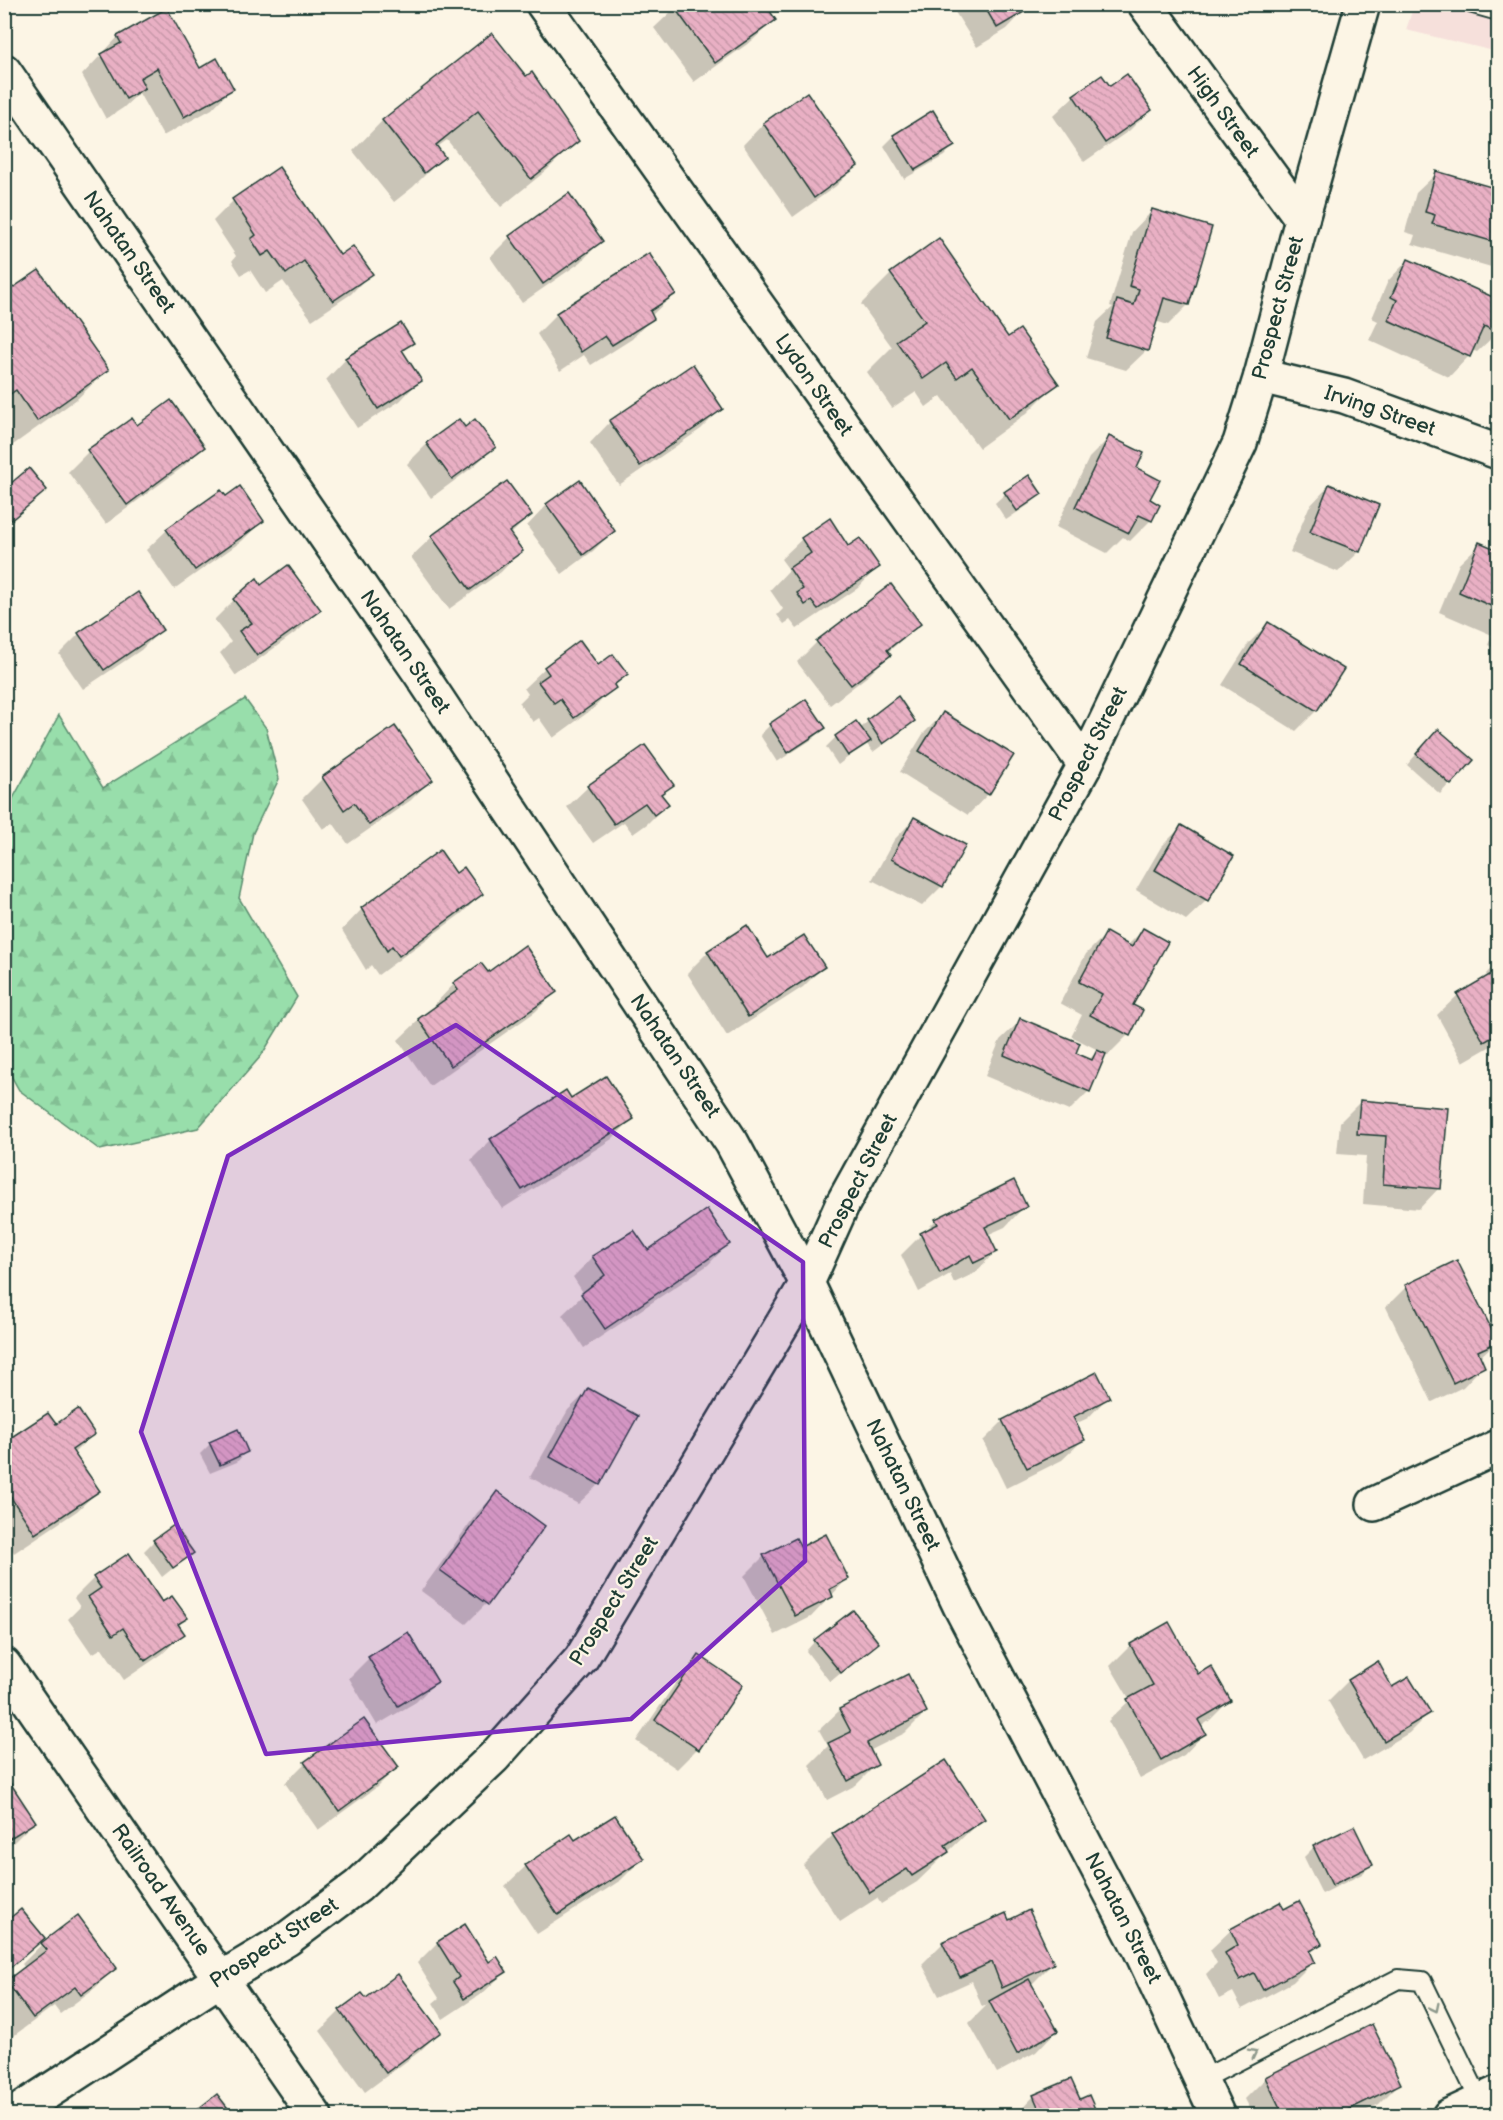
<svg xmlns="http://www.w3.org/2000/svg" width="1503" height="2120" font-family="'Balsamiq Sans',sans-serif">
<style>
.built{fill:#f6e0db}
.forest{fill:url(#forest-firs);stroke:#5c8e70;stroke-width:1.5}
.shadow{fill:#0003}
.building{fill:url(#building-back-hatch);stroke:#1f3d34;stroke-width:1.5}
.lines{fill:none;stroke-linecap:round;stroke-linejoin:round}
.service-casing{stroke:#1f3d34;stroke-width:22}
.minor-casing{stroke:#1f3d34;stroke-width:38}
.tertiary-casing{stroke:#1f3d34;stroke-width:38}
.secondary-casing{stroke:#1f3d34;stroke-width:38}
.service{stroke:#fcf5e5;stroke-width:18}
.minor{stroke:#fcf5e5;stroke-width:33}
.tertiary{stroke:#fcf5e5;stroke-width:33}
.secondary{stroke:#fcf5e5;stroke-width:33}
.oneway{stroke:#8e998c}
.marked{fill:#7b2cbf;fill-opacity:0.2;stroke:#7b2cbf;stroke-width:4.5;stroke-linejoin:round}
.labels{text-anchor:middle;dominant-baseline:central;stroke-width:4.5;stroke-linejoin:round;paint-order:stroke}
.street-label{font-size:21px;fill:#1f3d34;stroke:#fcf5e5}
</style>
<defs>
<pattern id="forest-firs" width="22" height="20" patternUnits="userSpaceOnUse" patternTransform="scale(1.5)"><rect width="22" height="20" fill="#98deab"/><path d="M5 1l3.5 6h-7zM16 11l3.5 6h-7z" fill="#83bf94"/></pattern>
<pattern id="building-back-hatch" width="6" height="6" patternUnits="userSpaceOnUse" patternTransform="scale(1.5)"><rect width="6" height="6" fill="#e9b0c4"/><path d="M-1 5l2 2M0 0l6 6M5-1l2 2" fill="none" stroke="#c798a9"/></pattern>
</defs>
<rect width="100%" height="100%" fill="#fcf5e5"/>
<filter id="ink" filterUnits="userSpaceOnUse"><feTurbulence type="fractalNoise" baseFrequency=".0167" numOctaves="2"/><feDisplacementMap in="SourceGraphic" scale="12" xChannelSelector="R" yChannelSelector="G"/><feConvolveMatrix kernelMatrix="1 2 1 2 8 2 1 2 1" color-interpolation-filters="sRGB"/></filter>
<g filter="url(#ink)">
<!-- built -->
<polygon class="built" points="1414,5 1498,5 1498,52 1406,30"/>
<!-- forest -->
<polygon class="forest" points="245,699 266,728 279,779 253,833 239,898 297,997 261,1056 198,1128 100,1150 19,1090 5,1065 5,807 11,802 59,715 103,788"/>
<!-- shadow -->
<g class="shadow">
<polygon points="950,4 1025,4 1027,8 1007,29 977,47"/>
<polygon points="675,8 774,20 753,40 694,82 654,28"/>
<polygon points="491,35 577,140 547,170 501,207 447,140 436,148 443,157 413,187 394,202 353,151 382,121"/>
<polygon points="118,37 199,70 232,88 212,109 163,136 139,93 123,108 106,119 82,75"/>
<polygon points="1109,88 1150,110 1130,130 1084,162 1053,116 1074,96"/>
<polygon points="807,94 856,166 836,186 793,217 743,145 763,124"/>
<polygon points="933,112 953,146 944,156 904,179 884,146 894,136"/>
<polygon points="279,169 340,257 371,273 351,294 312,320 283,281 265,293 250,270 241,275 232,261 236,256 213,221 233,201"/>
<polygon points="1437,173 1498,190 1498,269 1412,244 1415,235 1405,232 1416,193"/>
<polygon points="1152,211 1188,305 1168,325 1155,321 1147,350 1126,370 1086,358 1097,322 1113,307 1110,306 1132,232"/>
<polygon points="510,237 601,241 581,262 522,303 490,257"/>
<polygon points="1408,260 1498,311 1498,332 1477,352 1472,350 1469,356 1449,377 1369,340 1378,321 1372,318 1388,281"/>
<polygon points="891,274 1008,339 1057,383 1027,413 979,448 941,396 926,407 916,392 892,408 867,372 892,347 861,304"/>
<polygon points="674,294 651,316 652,318 632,339 591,365 584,355 560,371 537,334 557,314"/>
<polygon points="4,296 107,370 77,399 6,450 4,447"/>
<polygon points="412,343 402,352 420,380 400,401 357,428 326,380 346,359"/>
<polygon points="721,409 701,429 619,485 590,443 610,422"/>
<polygon points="132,420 137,427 203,447 183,467 106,524 68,472 88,452"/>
<polygon points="465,430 494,447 473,467 431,498 407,464 427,444"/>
<polygon points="1109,438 1135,469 1148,500 1151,520 1130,541 1123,537 1107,553 1056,527 1089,458"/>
<polygon points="1028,477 1040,494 1030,504 1006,520 995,503 1005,494"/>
<polygon points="1329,486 1377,506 1359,552 1338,572 1290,552 1309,507"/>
<polygon points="45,490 36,500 4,526 4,491"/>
<polygon points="225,498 262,521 242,541 174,589 146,550 167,530"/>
<polygon points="547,505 613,531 593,551 562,574 527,526"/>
<polygon points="530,515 510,535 521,551 501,572 449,609 411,557 432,537"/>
<polygon points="802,539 848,548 878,567 858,588 797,629 790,620 784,624 777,615 783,609 770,590 789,570 781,559"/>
<polygon points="1480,544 1498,552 1498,650 1488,645 1492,635 1439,612 1459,564"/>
<polygon points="261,587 319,610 299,630 236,676 220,653 231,642 214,620 234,600"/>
<polygon points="919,624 887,653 889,655 869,675 830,705 797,662 817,642"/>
<polygon points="1268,624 1342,670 1316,711 1296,731 1222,685 1248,644"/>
<polygon points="161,630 141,650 83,689 59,654 79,634"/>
<polygon points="580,642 597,667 626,674 594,708 553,738 539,718 533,722 519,703 528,694 524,688 545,668"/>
<polygon points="806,701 824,728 814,738 777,762 760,735 770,725"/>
<polygon points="943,714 988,794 968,815 900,772 923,734"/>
<polygon points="868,721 913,721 903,730 873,752 866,743 838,765 826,747 836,737 856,723 860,729"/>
<polygon points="395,728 431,780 411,800 348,844 333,823 323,829 302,799 323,778"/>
<polygon points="1428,741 1471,760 1440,794 1407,765"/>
<polygon points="645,747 672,785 661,796 667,804 647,824 633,834 624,822 593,843 567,807 588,787"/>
<polygon points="914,819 942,886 922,906 872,880 894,840"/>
<polygon points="1181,827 1207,900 1186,920 1136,890 1161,847"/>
<polygon points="456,875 482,894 461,914 378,975 371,965 366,970 342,930 362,909"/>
<polygon points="747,927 768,960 823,967 803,987 727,1036 687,973 708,952"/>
<polygon points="1143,930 1128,1035 1108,1055 1105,1054 1089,1091 1069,1111 985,1076 1000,1040 1021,1020 1074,1054 1089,1060 1098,1050 1071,1036 1082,1015 1060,1003 1086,954 1106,934 1127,946"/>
<polygon points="1498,961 1498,1042 1463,1062 1437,1015 1458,995 1488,978 1486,974"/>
<polygon points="488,974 555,992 535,1012 430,1086 398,1040 419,1020 436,1008 434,1005 454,984"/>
<polygon points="571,1100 632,1119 612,1139 502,1209 471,1160 491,1140"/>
<polygon points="1360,1102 1439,1188 1419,1209 1363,1204 1366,1156 1337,1154 1340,1122"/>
<polygon points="1025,1206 1005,1227 987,1235 995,1252 975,1273 954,1283 950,1274 919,1292 901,1255 936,1220"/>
<polygon points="728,1244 708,1265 584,1348 562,1315 584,1294 573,1277 593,1257"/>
<polygon points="1406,1287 1496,1342 1479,1358 1483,1366 1463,1387 1432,1402 1386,1307"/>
<polygon points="589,1390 599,1484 578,1504 530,1477 568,1410"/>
<polygon points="1108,1397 1088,1418 1075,1424 1083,1440 1062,1460 1006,1488 983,1441 1003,1421"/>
<polygon points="56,1426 93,1434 73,1454 98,1491 77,1511 14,1553 4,1538 4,1443"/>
<polygon points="210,1444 246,1452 237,1462 210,1473 200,1454"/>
<polygon points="497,1493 543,1526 486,1604 466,1624 421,1591 477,1513"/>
<polygon points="154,1541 192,1553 162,1577 144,1551"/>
<polygon points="800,1549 847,1579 811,1617 775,1635 744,1576 764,1556"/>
<polygon points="94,1578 161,1604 186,1618 178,1626 183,1634 162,1654 124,1680 102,1648 92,1654 68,1619 80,1607 74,1598"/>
<polygon points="1168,1624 1197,1676 1229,1701 1209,1721 1200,1727 1204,1734 1184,1755 1140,1779 1108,1721 1130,1700 1110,1666 1131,1645"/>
<polygon points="815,1641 877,1643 830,1682 806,1651"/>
<polygon points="699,1657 741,1686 697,1749 677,1769 636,1741 679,1678"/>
<polygon points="369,1658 436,1682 416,1702 377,1725 349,1678"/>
<polygon points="1378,1664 1392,1689 1429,1713 1409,1733 1363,1760 1328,1701 1348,1681"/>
<polygon points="840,1710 926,1712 905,1733 869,1751 876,1765 856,1785 827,1800 809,1765 828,1746 819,1730"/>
<polygon points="946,1762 983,1818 917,1882 881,1904 877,1898 840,1922 803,1865 833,1835"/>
<polygon points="305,1763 397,1767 377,1787 318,1830 285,1783"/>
<polygon points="4,1781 34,1822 14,1842 4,1848"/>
<polygon points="575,1842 642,1859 621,1880 537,1934 505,1886 526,1866"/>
<polygon points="1314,1847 1372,1864 1362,1874 1322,1894 1304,1857"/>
<polygon points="1283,1911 1320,1944 1310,1954 1314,1961 1293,1982 1242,2009 1233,1992 1219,1999 1206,1974 1217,1963 1210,1950 1231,1930"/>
<polygon points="1008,1922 1052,1964 1031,1985 1056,2031 1036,2052 997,2073 969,2023 987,2005 982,2007 972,1981 939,1996 922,1964 943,1943"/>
<polygon points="4,1925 33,1948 4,1972"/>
<polygon points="465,1926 489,1964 505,1972 484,1992 443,2019 433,2003 439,1998 417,1963 437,1943"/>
<polygon points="42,1944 115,1968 95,1988 60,2014 54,2006 12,2037 4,2027 4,1984 25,1968 22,1964"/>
<polygon points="365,2000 439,2032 419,2052 365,2092 320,2031 340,2011"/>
<polygon points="1266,2078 1399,2084 1379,2104 1356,2116 1254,2116 1245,2099"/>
<polygon points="1034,2096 1079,2101 1097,2116 1015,2116"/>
</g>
<!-- building -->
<g class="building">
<polygon points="677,4 765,4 776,20 715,63 674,7"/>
<polygon points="983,4 1027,4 1029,9 997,28"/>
<polygon points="167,8 200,68 217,58 234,89 184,117 157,68 140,78 145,88 126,99 101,54 121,43 117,36"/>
<polygon points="492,33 526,76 532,72 579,141 531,179 478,111 436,145 445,157 424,173 382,120"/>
<polygon points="1127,74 1152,110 1105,143 1073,95 1102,75 1110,86"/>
<polygon points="807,92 858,166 814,198 763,123"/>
<polygon points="933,110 955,146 915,170 893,135"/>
<polygon points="279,167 340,255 353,246 373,274 333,301 304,261 286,274 270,251 262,256 251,239 256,235 232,199"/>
<polygon points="1436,171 1498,189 1498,243 1432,224 1435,215 1425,212"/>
<polygon points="569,193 603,241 543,284 509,236"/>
<polygon points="1152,209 1212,227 1189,305 1164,298 1148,351 1106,338 1117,300 1134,305 1139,289 1129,286"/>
<polygon points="939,238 1008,337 1020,329 1059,384 1009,419 972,367 957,378 946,363 923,379 896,341 925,321 890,273"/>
<polygon points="649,253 676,294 650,311 654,319 612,345 605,336 581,352 556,313"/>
<polygon points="1408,259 1495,298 1492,306 1498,309 1498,333 1484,326 1470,357 1388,320 1397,300 1391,297"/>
<polygon points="39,270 109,370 37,421 16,390 9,395 4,389 4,294"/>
<polygon points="401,323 414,343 402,350 422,381 378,409 345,358"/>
<polygon points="693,364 723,409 640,466 609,421"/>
<polygon points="171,400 205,447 127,505 87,450 132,418 137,425"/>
<polygon points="459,419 465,427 475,419 496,447 452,479 426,443"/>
<polygon points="1109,436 1144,453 1137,468 1160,480 1150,499 1160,505 1152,521 1139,515 1129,533 1075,507"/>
<polygon points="29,468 47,490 9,522 4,517 4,489"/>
<polygon points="1029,475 1042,494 1017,511 1004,492"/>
<polygon points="580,480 615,531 583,555 546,504"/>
<polygon points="507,481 532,515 509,532 523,551 470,590 431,536"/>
<polygon points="1329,484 1379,505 1360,552 1310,532"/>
<polygon points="240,486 264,521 195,570 166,529 221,490 226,496"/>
<polygon points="830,518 848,546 860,538 880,567 818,609 811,601 805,605 797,593 803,589 789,568 811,553 801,538"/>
<polygon points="1479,542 1498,550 1498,609 1459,592"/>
<polygon points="288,565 321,610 257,656 239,631 252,623 233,599 257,578 261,585"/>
<polygon points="891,584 921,624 887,650 891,655 851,685 816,641"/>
<polygon points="138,592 163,630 104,670 78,633"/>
<polygon points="1268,622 1344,669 1317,711 1241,664"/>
<polygon points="580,640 598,665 613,654 628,674 614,685 616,688 574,718 560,699 554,703 538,682 549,674 544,667"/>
<polygon points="898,696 915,721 883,744 867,720"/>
<polygon points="806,699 826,728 788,753 769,724"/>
<polygon points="943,712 1014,755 989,795 919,751"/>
<polygon points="856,721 871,741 848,756 835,736"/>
<polygon points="395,726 433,780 369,825 354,803 344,810 322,777"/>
<polygon points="1438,729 1474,760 1451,785 1416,754"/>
<polygon points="645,745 674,785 661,794 669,804 654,815 645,803 614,824 587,786"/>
<polygon points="914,817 966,845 943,887 891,859"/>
<polygon points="1181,825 1234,856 1208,901 1155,870"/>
<polygon points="440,850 456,873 464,867 483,894 399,956 392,946 387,951 361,908"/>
<polygon points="747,925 768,958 804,935 825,967 748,1017 707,951"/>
<polygon points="1143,928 1168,942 1133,1005 1143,1010 1130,1036 1090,1015 1102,994 1079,982 1106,932 1132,947"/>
<polygon points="525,945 557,992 451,1066 418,1019 458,990 453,983 481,963 488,972"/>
<polygon points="1498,970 1498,1034 1484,1042 1457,994"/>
<polygon points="1020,1018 1080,1043 1076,1053 1092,1060 1097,1050 1106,1054 1090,1092 1004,1055"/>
<polygon points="606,1076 634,1119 522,1190 490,1139 566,1090 571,1098"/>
<polygon points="1360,1100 1448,1108 1441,1189 1383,1184 1386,1136 1357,1134"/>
<polygon points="1014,1180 1027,1207 985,1227 997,1252 974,1263 970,1255 940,1273 920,1233 938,1224 935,1219"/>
<polygon points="707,1209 730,1244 605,1329 581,1294 605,1275 592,1256 634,1230 648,1250"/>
<polygon points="1457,1260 1498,1342 1478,1351 1485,1367 1453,1383 1405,1285"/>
<polygon points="1097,1372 1110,1398 1073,1417 1085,1440 1027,1468 1002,1420"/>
<polygon points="588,1388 638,1416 600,1485 550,1457"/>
<polygon points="78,1409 95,1434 72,1450 100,1491 35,1534 4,1487 4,1460 9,1457 4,1451 4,1442 48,1413 56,1424"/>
<polygon points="238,1429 248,1452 220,1465 209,1442"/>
<polygon points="497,1491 545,1526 488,1605 440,1570"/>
<polygon points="174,1525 194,1553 173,1568 153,1540"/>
<polygon points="826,1534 849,1579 830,1589 833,1597 795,1616 763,1555 796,1538 801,1547"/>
<polygon points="129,1553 162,1602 172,1596 188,1618 178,1624 185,1634 145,1661 123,1628 113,1635 88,1597 101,1588 93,1577"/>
<polygon points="853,1610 879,1643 841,1673 814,1640"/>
<polygon points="1169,1622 1198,1674 1211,1666 1231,1701 1198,1720 1206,1734 1161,1760 1127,1699 1153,1685 1130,1644"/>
<polygon points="408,1632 438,1682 398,1706 368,1657"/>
<polygon points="699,1655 743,1685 699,1750 655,1720"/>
<polygon points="1378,1661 1392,1687 1409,1677 1431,1713 1384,1741 1348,1680"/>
<polygon points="908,1674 927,1712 867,1743 878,1765 848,1781 828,1743 851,1732 839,1709"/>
<polygon points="364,1719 399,1767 339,1811 304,1762"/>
<polygon points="946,1760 985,1819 945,1845 949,1852 912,1876 907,1869 870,1893 832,1834"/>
<polygon points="7,1778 36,1822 4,1842 4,1779"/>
<polygon points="615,1815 644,1859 558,1915 525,1865 571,1834 575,1840"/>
<polygon points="1354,1826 1373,1865 1332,1885 1313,1846"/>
<polygon points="1299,1901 1322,1944 1310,1951 1315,1962 1263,1990 1254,1973 1240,1980 1225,1953 1238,1945 1230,1929 1280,1902 1284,1909"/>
<polygon points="21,1909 45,1938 10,1968 4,1962 4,1923"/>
<polygon points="1029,1910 1054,1964 1002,1988 992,1962 960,1977 942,1942 1006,1913 1009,1920"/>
<polygon points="78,1915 117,1968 81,1995 75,1987 33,2018 6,1981 47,1950 41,1943"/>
<polygon points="465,1924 489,1962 497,1956 507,1972 464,1999 453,1982 459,1977 437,1942"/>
<polygon points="398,1974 441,2032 386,2073 339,2010 362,1993 366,1998"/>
<polygon points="1029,1979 1058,2031 1017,2054 989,2001"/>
<polygon points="1372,2024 1401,2084 1336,2116 1284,2116 1265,2077"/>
<polygon points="1071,2079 1080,2099 1089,2095 1098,2116 1042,2116 1033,2095"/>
<polygon points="217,2094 234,2116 189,2116"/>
</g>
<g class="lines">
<!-- service casing -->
<g class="service-casing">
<g id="service">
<polyline points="1473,4 1498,11"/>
<polyline points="1201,2080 1398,1979 1422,1981 1480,2101"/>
</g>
</g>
<!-- minor casing -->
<g class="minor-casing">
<g id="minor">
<polyline points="543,4 1085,765"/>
<polyline points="1145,4 1302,219"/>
<polyline points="1261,376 1344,396 1498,452"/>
<polyline points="1374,1504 1498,1447"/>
<polyline points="4,1665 315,2116"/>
<polyline points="1449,2116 1498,2093"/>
</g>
</g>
<!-- tertiary casing -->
<g class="tertiary-casing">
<polyline id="tertiary" points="11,2116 222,1978 287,1939 358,1886 494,1757 581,1659 807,1283 842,1205 1085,765 1240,443 1261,376 1302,219 1363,4"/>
</g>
<!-- secondary casing -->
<g class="secondary-casing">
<polyline id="secondary" points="4,71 420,673 732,1143 807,1283 961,1608 1139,1947 1218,2116"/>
</g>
<!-- service -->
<use href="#service" class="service"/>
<!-- minor -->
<use href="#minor" class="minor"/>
<!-- tertiary -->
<use href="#tertiary" class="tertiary"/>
<!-- secondary -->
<use href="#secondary" class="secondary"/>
</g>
<!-- one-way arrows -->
<defs><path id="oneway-chevron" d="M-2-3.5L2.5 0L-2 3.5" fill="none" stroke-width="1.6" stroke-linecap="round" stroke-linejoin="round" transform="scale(1.5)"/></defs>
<g class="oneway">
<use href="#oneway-chevron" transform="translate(1435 2008) rotate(64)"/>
<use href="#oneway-chevron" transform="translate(1253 2053) rotate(-27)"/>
</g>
</g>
<!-- marked area -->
<path class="marked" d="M 456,1025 L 803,1262 L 805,1561 L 631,1719 L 266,1754 L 141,1432 L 228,1156 Z"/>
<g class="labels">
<!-- street labels -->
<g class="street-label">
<text transform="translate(1223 112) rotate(54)">High Street</text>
<text transform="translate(129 252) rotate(55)">Nahatan Street</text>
<text transform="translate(1278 308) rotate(-75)">Prospect Street</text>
<text transform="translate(814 385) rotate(55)">Lydon Street</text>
<text transform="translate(1380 411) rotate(19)">Irving Street</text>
<text transform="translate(405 652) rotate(56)">Nahatan Street</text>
<text transform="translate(1088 754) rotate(-63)">Prospect Street</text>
<text transform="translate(675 1056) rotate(56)">Nahatan Street</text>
<text transform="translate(858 1181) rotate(-63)">Prospect Street</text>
<text transform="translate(903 1485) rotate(64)">Nahatan Street</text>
<text transform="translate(614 1601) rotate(-58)">Prospect Street</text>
<text transform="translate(161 1890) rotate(55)">Railroad Avenue</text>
<text transform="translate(1123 1918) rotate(63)">Nahatan Street</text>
<text transform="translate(274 1943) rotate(-33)">Prospect Street</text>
</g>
</g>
<!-- margin -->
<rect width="1503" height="2120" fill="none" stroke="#fcf5e5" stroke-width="24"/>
<rect x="12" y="12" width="1479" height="2096" fill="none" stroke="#1f3d34" stroke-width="2" filter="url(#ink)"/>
</svg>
